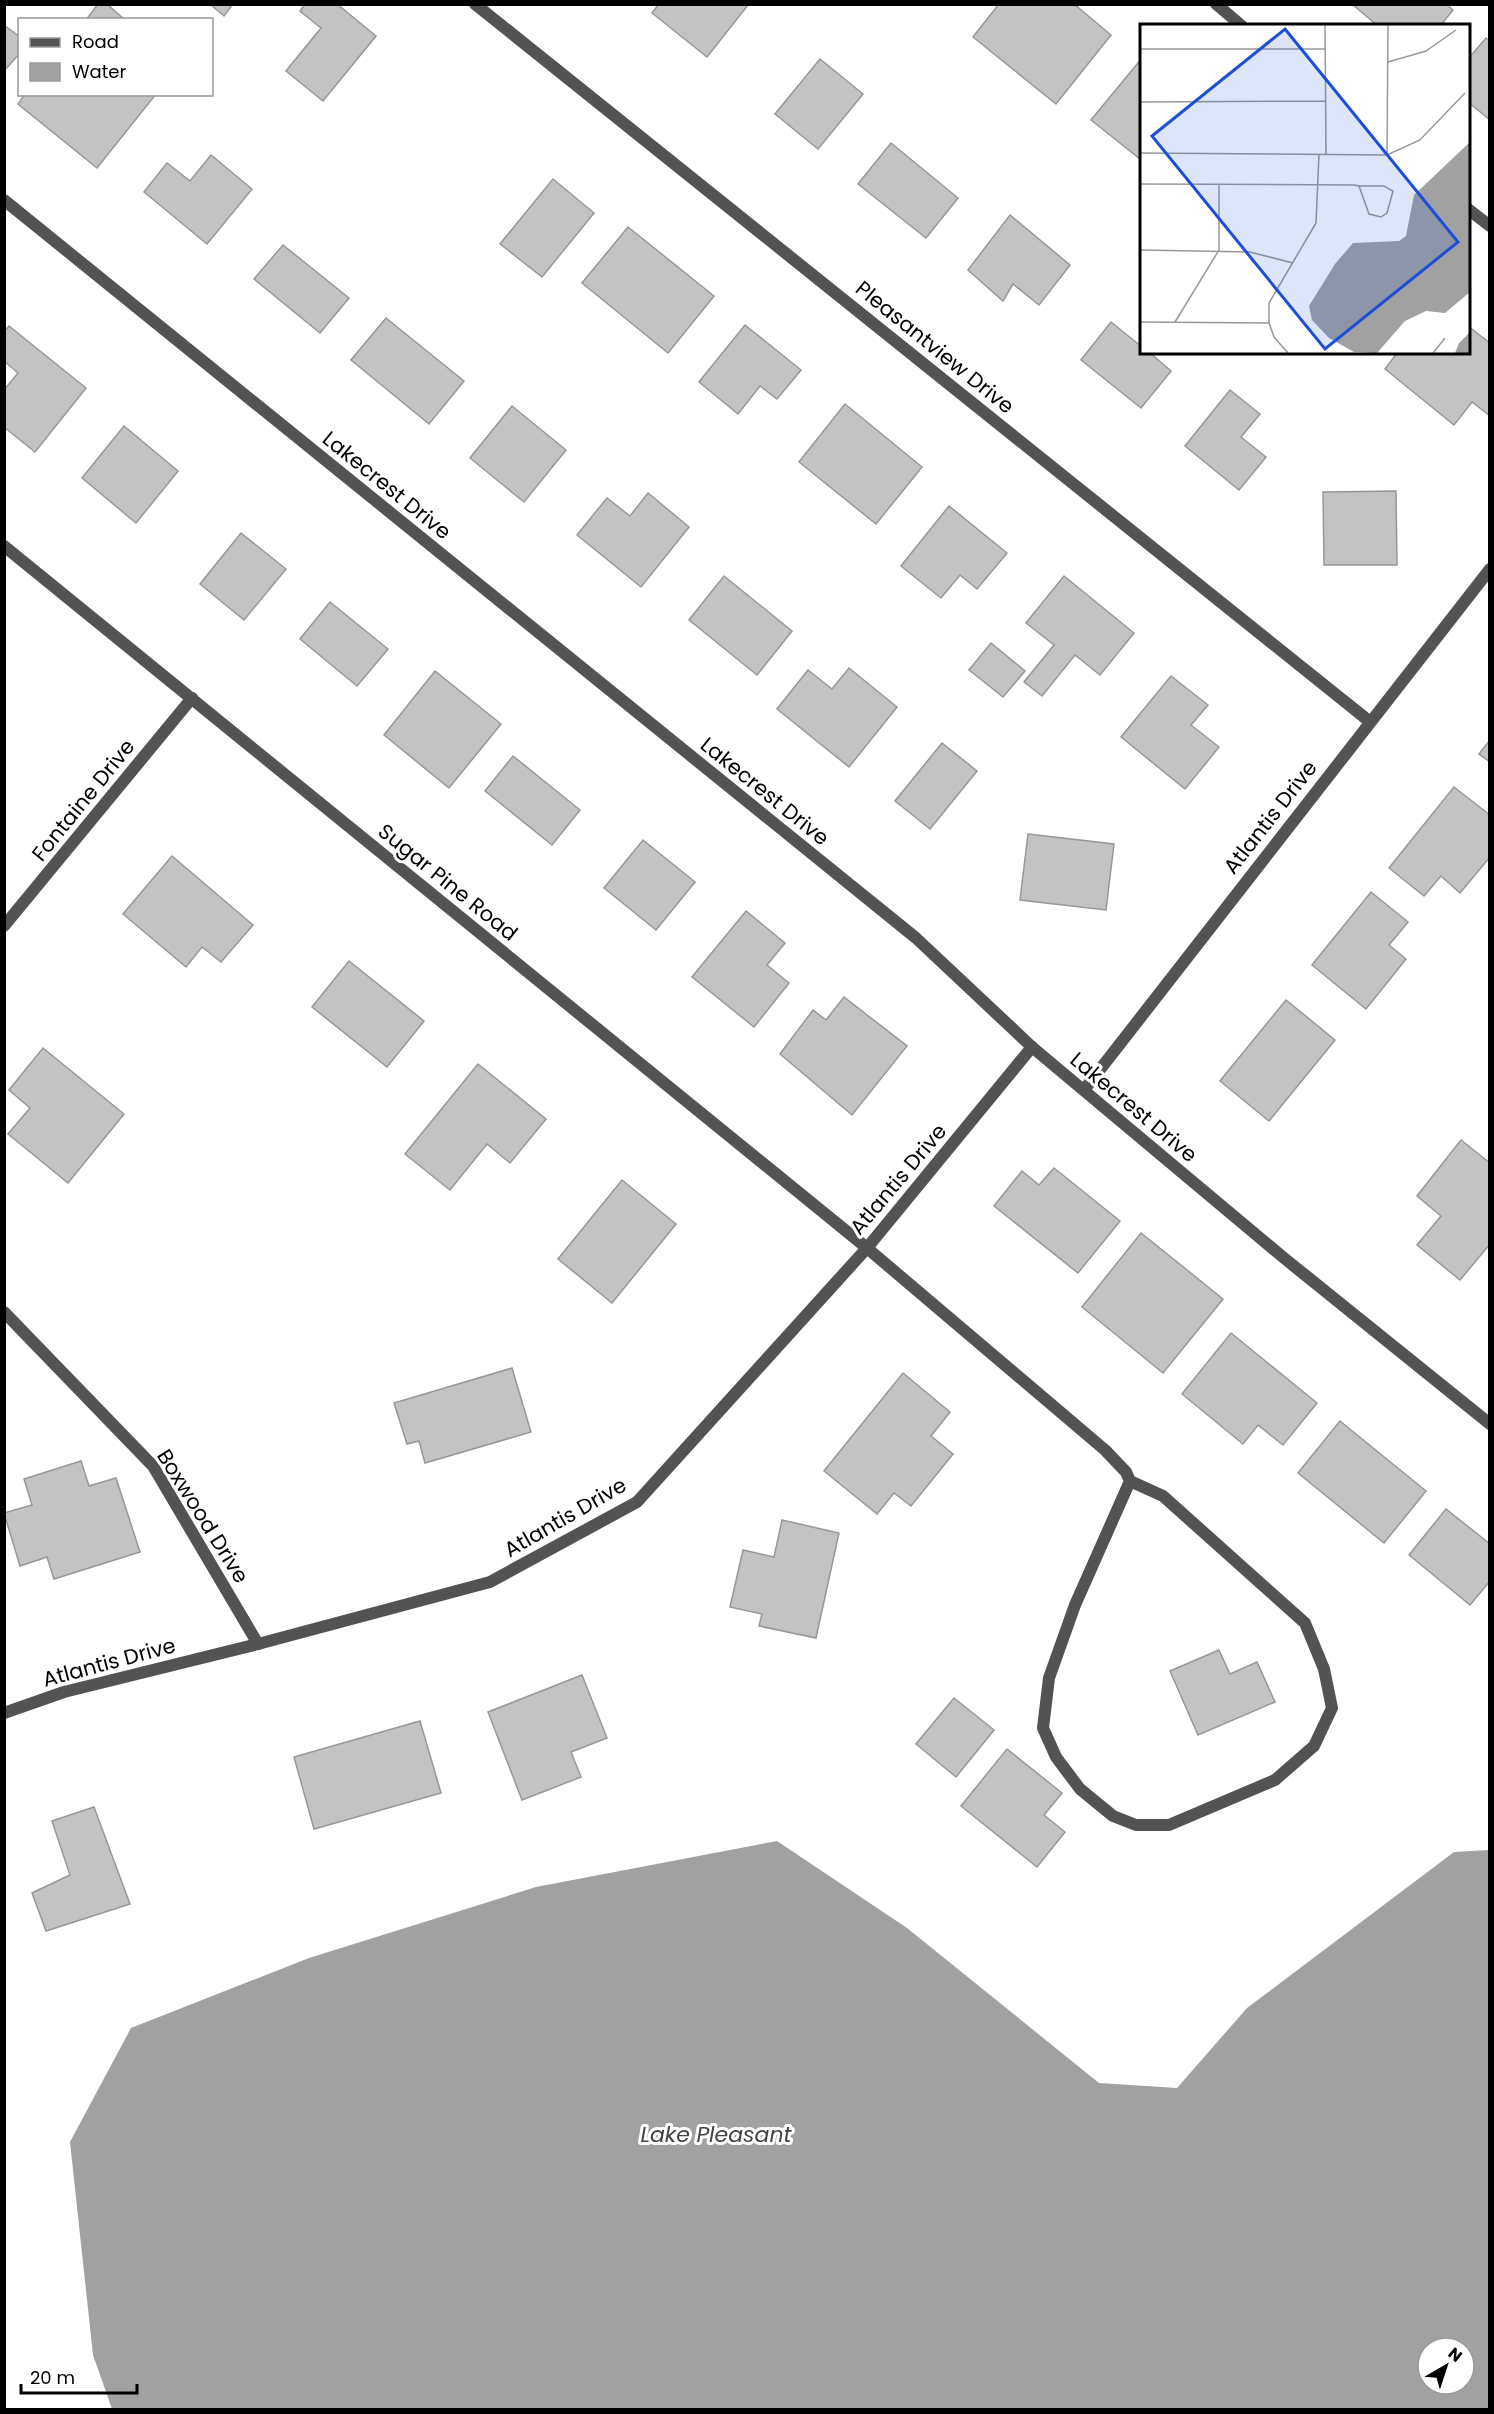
<svg xmlns="http://www.w3.org/2000/svg" width="1494" height="2414" font-family="Poppins,sans-serif">
<style>
.water{fill:#a1a1a1;fill-rule:evenodd}
.building{fill:#c3c3c3;stroke:#979797;stroke-width:1.5}
.lines{fill:none;stroke-linecap:round;stroke-linejoin:round}
.lane{stroke:#535353;stroke-width:12}
.street{stroke:#535353;stroke-width:12}
.labels{text-anchor:middle;dominant-baseline:central;stroke-width:6;stroke-linejoin:round;paint-order:stroke}
.street-label{font-size:21px;fill:#000;stroke:#fff}
.water-label{font-size:22px;font-style:italic;fill:#424242;stroke:#fff}
.inset-road{fill:none;stroke:#999;stroke-width:1.5}
.view{fill:#1d4ed8;fill-opacity:0.15;stroke:#1d4ed8;stroke-width:3}
.inset-edge{fill:none;stroke:#000;stroke-width:3}
</style>
<rect width="100%" height="100%" fill="#fff"/>
<!-- water -->
<path class="water" d="M 777,1841 L 907,1928 L 1099,2083 L 1177,2088 L 1247,2008 L 1454,1852 L 1489,1850 L 1489,2409 L 112,2409 L 93,2355 L 70,2142 L 131,2028 L 309,1958 L 536,1887 ZM 1428,2348 L 1464,2348 L 1464,2384 L 1428,2384 Z"/>
<!-- building -->
<g class="building">
<polygon points="98,4 107,4 125,20 86,20"/>
<polygon points="210,4 233,4 224,16"/>
<polygon points="305,4 337,4 376,36 323,101 286,71 321,28 300,11"/>
<polygon points="659,4 747,4 748,5 707,57 652,13"/>
<polygon points="999,4 1074,4 1111,35 1056,104 973,37"/>
<polygon points="1352,4 1446,4 1453,10 1440,26 1378,26"/>
<polygon points="4,25 20,37 20,53 4,71"/>
<polygon points="1486,38 1490,41 1490,120 1468,102 1468,59"/>
<polygon points="1142,58 1142,157 1140,159 1091,120"/>
<polygon points="820,59 863,94 818,149 775,114"/>
<polygon points="25,94 156,94 97,168 18,104"/>
<polygon points="891,143 958,198 926,238 858,184"/>
<polygon points="211,155 252,189 207,244 144,192 167,163 190,181"/>
<polygon points="553,179 594,213 542,277 500,244"/>
<polygon points="1010,215 1070,265 1039,305 1013,284 1003,301 968,270"/>
<polygon points="628,227 714,296 668,353 582,283"/>
<polygon points="283,245 349,298 320,333 254,279"/>
<polygon points="386,318 464,381 429,424 351,360"/>
<polygon points="1111,322 1142,347 1142,352 1149,352 1171,371 1141,408 1081,360"/>
<polygon points="745,325 801,370 777,399 760,386 738,414 699,382"/>
<polygon points="9,326 86,388 35,452 4,427 4,390 18,373 4,361 4,332"/>
<polygon points="1468,326 1490,343 1490,416 1472,402 1454,425 1385,369 1398,352 1468,352"/>
<polygon points="1230,390 1260,414 1241,437 1266,457 1239,490 1185,446"/>
<polygon points="845,404 922,467 876,524 799,462"/>
<polygon points="512,406 566,450 524,502 470,458"/>
<polygon points="124,426 178,471 136,523 82,478"/>
<polygon points="1396,491 1397,565 1324,565 1323,492"/>
<polygon points="648,493 689,527 641,587 577,535 607,498 630,516"/>
<polygon points="949,506 1007,553 977,589 960,575 941,598 901,566"/>
<polygon points="241,533 286,569 244,620 200,584"/>
<polygon points="724,576 792,631 757,675 689,620"/>
<polygon points="1064,576 1134,633 1100,675 1075,655 1042,696 1024,682 1054,645 1026,623"/>
<polygon points="330,602 388,649 357,686 300,639"/>
<polygon points="991,643 1025,671 1003,697 969,670"/>
<polygon points="849,668 897,707 849,767 777,709 808,670 832,689"/>
<polygon points="435,671 501,724 449,788 384,735"/>
<polygon points="1171,676 1208,705 1191,725 1219,747 1185,789 1121,737"/>
<polygon points="1490,740 1490,762 1479,754"/>
<polygon points="942,743 977,771 930,829 895,801"/>
<polygon points="513,756 580,810 552,845 485,791"/>
<polygon points="1454,787 1490,815 1490,857 1460,893 1441,876 1424,896 1389,868"/>
<polygon points="1028,834 1114,844 1106,910 1020,900"/>
<polygon points="643,840 695,882 656,930 604,888"/>
<polygon points="172,856 253,925 221,962 202,947 186,967 123,914"/>
<polygon points="1371,892 1408,922 1389,945 1406,959 1366,1009 1312,965"/>
<polygon points="746,911 785,943 767,965 789,983 754,1027 692,977"/>
<polygon points="349,961 424,1021 387,1067 312,1007"/>
<polygon points="844,997 907,1046 852,1115 780,1054 813,1010 826,1020"/>
<polygon points="1286,1000 1335,1040 1269,1121 1220,1081"/>
<polygon points="43,1048 124,1114 68,1183 8,1134 30,1108 9,1090"/>
<polygon points="478,1064 546,1119 510,1163 487,1144 450,1190 405,1154"/>
<polygon points="1461,1140 1490,1163 1490,1244 1460,1280 1417,1245 1441,1216 1417,1196"/>
<polygon points="1054,1168 1120,1221 1078,1273 994,1206 1022,1171 1039,1185"/>
<polygon points="622,1180 676,1224 612,1303 558,1259"/>
<polygon points="1141,1233 1223,1299 1163,1373 1082,1307"/>
<polygon points="1231,1333 1317,1403 1283,1445 1258,1425 1243,1444 1182,1394"/>
<polygon points="512,1368 531,1432 425,1463 419,1441 407,1444 394,1403"/>
<polygon points="903,1373 950,1412 931,1436 953,1454 911,1506 894,1493 877,1514 824,1471"/>
<polygon points="1340,1421 1426,1491 1384,1543 1298,1473"/>
<polygon points="81,1461 89,1486 116,1478 140,1552 54,1579 47,1557 20,1566 4,1513 32,1505 24,1479"/>
<polygon points="1446,1509 1490,1544 1490,1581 1470,1605 1409,1555"/>
<polygon points="782,1520 839,1533 816,1638 759,1626 762,1614 730,1607 743,1550 774,1557"/>
<polygon points="1219,1650 1230,1674 1257,1662 1275,1702 1198,1735 1170,1671"/>
<polygon points="582,1675 607,1738 571,1752 581,1777 522,1800 488,1712"/>
<polygon points="954,1698 994,1730 956,1777 916,1744"/>
<polygon points="420,1721 441,1793 314,1829 294,1757"/>
<polygon points="1007,1749 1062,1793 1044,1815 1065,1832 1037,1867 961,1806"/>
<polygon points="94,1807 130,1904 46,1931 32,1893 70,1875 52,1821"/>
</g>
<g class="lines">
<!-- lane -->
<polyline class="lane" points="867,1248 1105,1450 1126,1472 1130,1481 1075,1605 1049,1678 1043,1728 1056,1757 1080,1789 1113,1816 1136,1825 1169,1825 1275,1780 1314,1746 1332,1708 1324,1669 1305,1623 1163,1496 1130,1481"/>
<!-- street -->
<g class="street">
<polyline points="475,4 1369,721"/>
<polyline points="1216,4 1242,26"/>
<polyline points="4,200 916,938 1032,1047 1284,1258 1490,1424"/>
<polyline points="1468,209 1490,226"/>
<polyline points="4,546 867,1248"/>
<polyline points="4,926 192,698"/>
<polyline points="1084,1090 1490,569"/>
<polyline points="4,1312 153,1466 258,1644"/>
<polyline points="4,1713 64,1692 258,1644 490,1582 637,1502 867,1248 1032,1047"/>
</g>
</g>
<g class="labels">
<!-- street labels -->
<g class="street-label">
<text transform="translate(935 347) rotate(39)">Pleasantview Drive</text>
<text transform="translate(387 485) rotate(39)">Lakecrest Drive</text>
<text transform="translate(765 791) rotate(39)">Lakecrest Drive</text>
<text transform="translate(83 800) rotate(-51)">Fontaine Drive</text>
<text transform="translate(1270 817) rotate(-52)">Atlantis Drive</text>
<text transform="translate(448 882) rotate(39)">Sugar Pine Road</text>
<text transform="translate(1134 1107) rotate(40)">Lakecrest Drive</text>
<text transform="translate(898 1179) rotate(-50)">Atlantis Drive</text>
<text transform="translate(203 1516) rotate(58)">Boxwood Drive</text>
<text transform="translate(565 1517) rotate(-30)">Atlantis Drive</text>
<text transform="translate(109 1662) rotate(-15)">Atlantis Drive</text>
</g>
<!-- water labels -->
<g class="water-label">
<text x="716" y="2134">Lake Pleasant</text>
</g>
</g>
<!-- overview -->
<g transform="translate(1140 24)">
<rect width="330" height="330" fill="#fff"/>
<path d="M 330,118 L 330,268 L 305,289 L 286,287 L 265,297 L 237,329 L 214,328 L 189,314 L 172,296 L 169,282 L 195,240 L 213,219 L 259,217 L 266,212 L 274,171 ZM 330,308 L 330,329 L 315,329 L 319,319 Z" fill="#a1a1a1"/>
<path class="inset-road" d="M 185,1 L 186,130M 0,25 L 185,25M 248,38 L 286,27 L 316,6M 0,78 L 185,77M 0,129 L 247,131 L 280,116 L 325,69M 247,131 L 248,1M 0,160 L 214,161 L 219,162 L 229,190 L 241,193 L 247,189 L 253,167 L 244,162 L 219,162M 0,226 L 110,228 L 153,239M 0,298 L 129,299M 35,298 L 79,226 L 79,160M 148,329 L 134,313 L 129,299 L 129,279 L 176,199 L 179,130M 293,329 L 305,314"/>
<path class="view" d="M 145,5 L 318,218 L 185,325 L 12,112 Z"/>
<rect width="330" height="330" class="inset-edge"/>
</g>
<!-- border -->
<rect width="1494" height="2414" fill="none" stroke="#000000" stroke-width="12"/>
<!-- legend -->
<rect x="18" y="18" width="195" height="78" fill="#ffffff" stroke="#999999" stroke-width="1.5"/>
<rect x="30" y="38" width="30" height="9" fill="#535353" stroke="#999999" stroke-width="1.5"/>
<text x="72" y="48" font-size="18" fill="#000000">Road</text>
<rect x="30" y="63" width="30" height="18" fill="#a1a1a1" stroke="#999999" stroke-width="1.5"/>
<text x="72" y="78" font-size="18" fill="#000000">Water</text>
<!-- north arrow -->
<g transform="translate(1446 2366) rotate(39)"><circle r="28" fill="#ffffff" stroke="#999999" stroke-width="1.5"/>
<path d="M0-4.5L10 22L0 15L-10 22Z" fill="#000000"/>
<text y="-9" font-size="16" font-weight="bold" text-anchor="middle" fill="#000000">N</text>
</g>
<!-- scale -->
<path d="M21 2384v9h116v-9" fill="none" stroke="#000000" stroke-width="3"/>
<text x="30" y="2384" font-size="18" fill="#000000" stroke="#ffffff" stroke-width="4.5" paint-order="stroke">20 m</text>
</svg>
